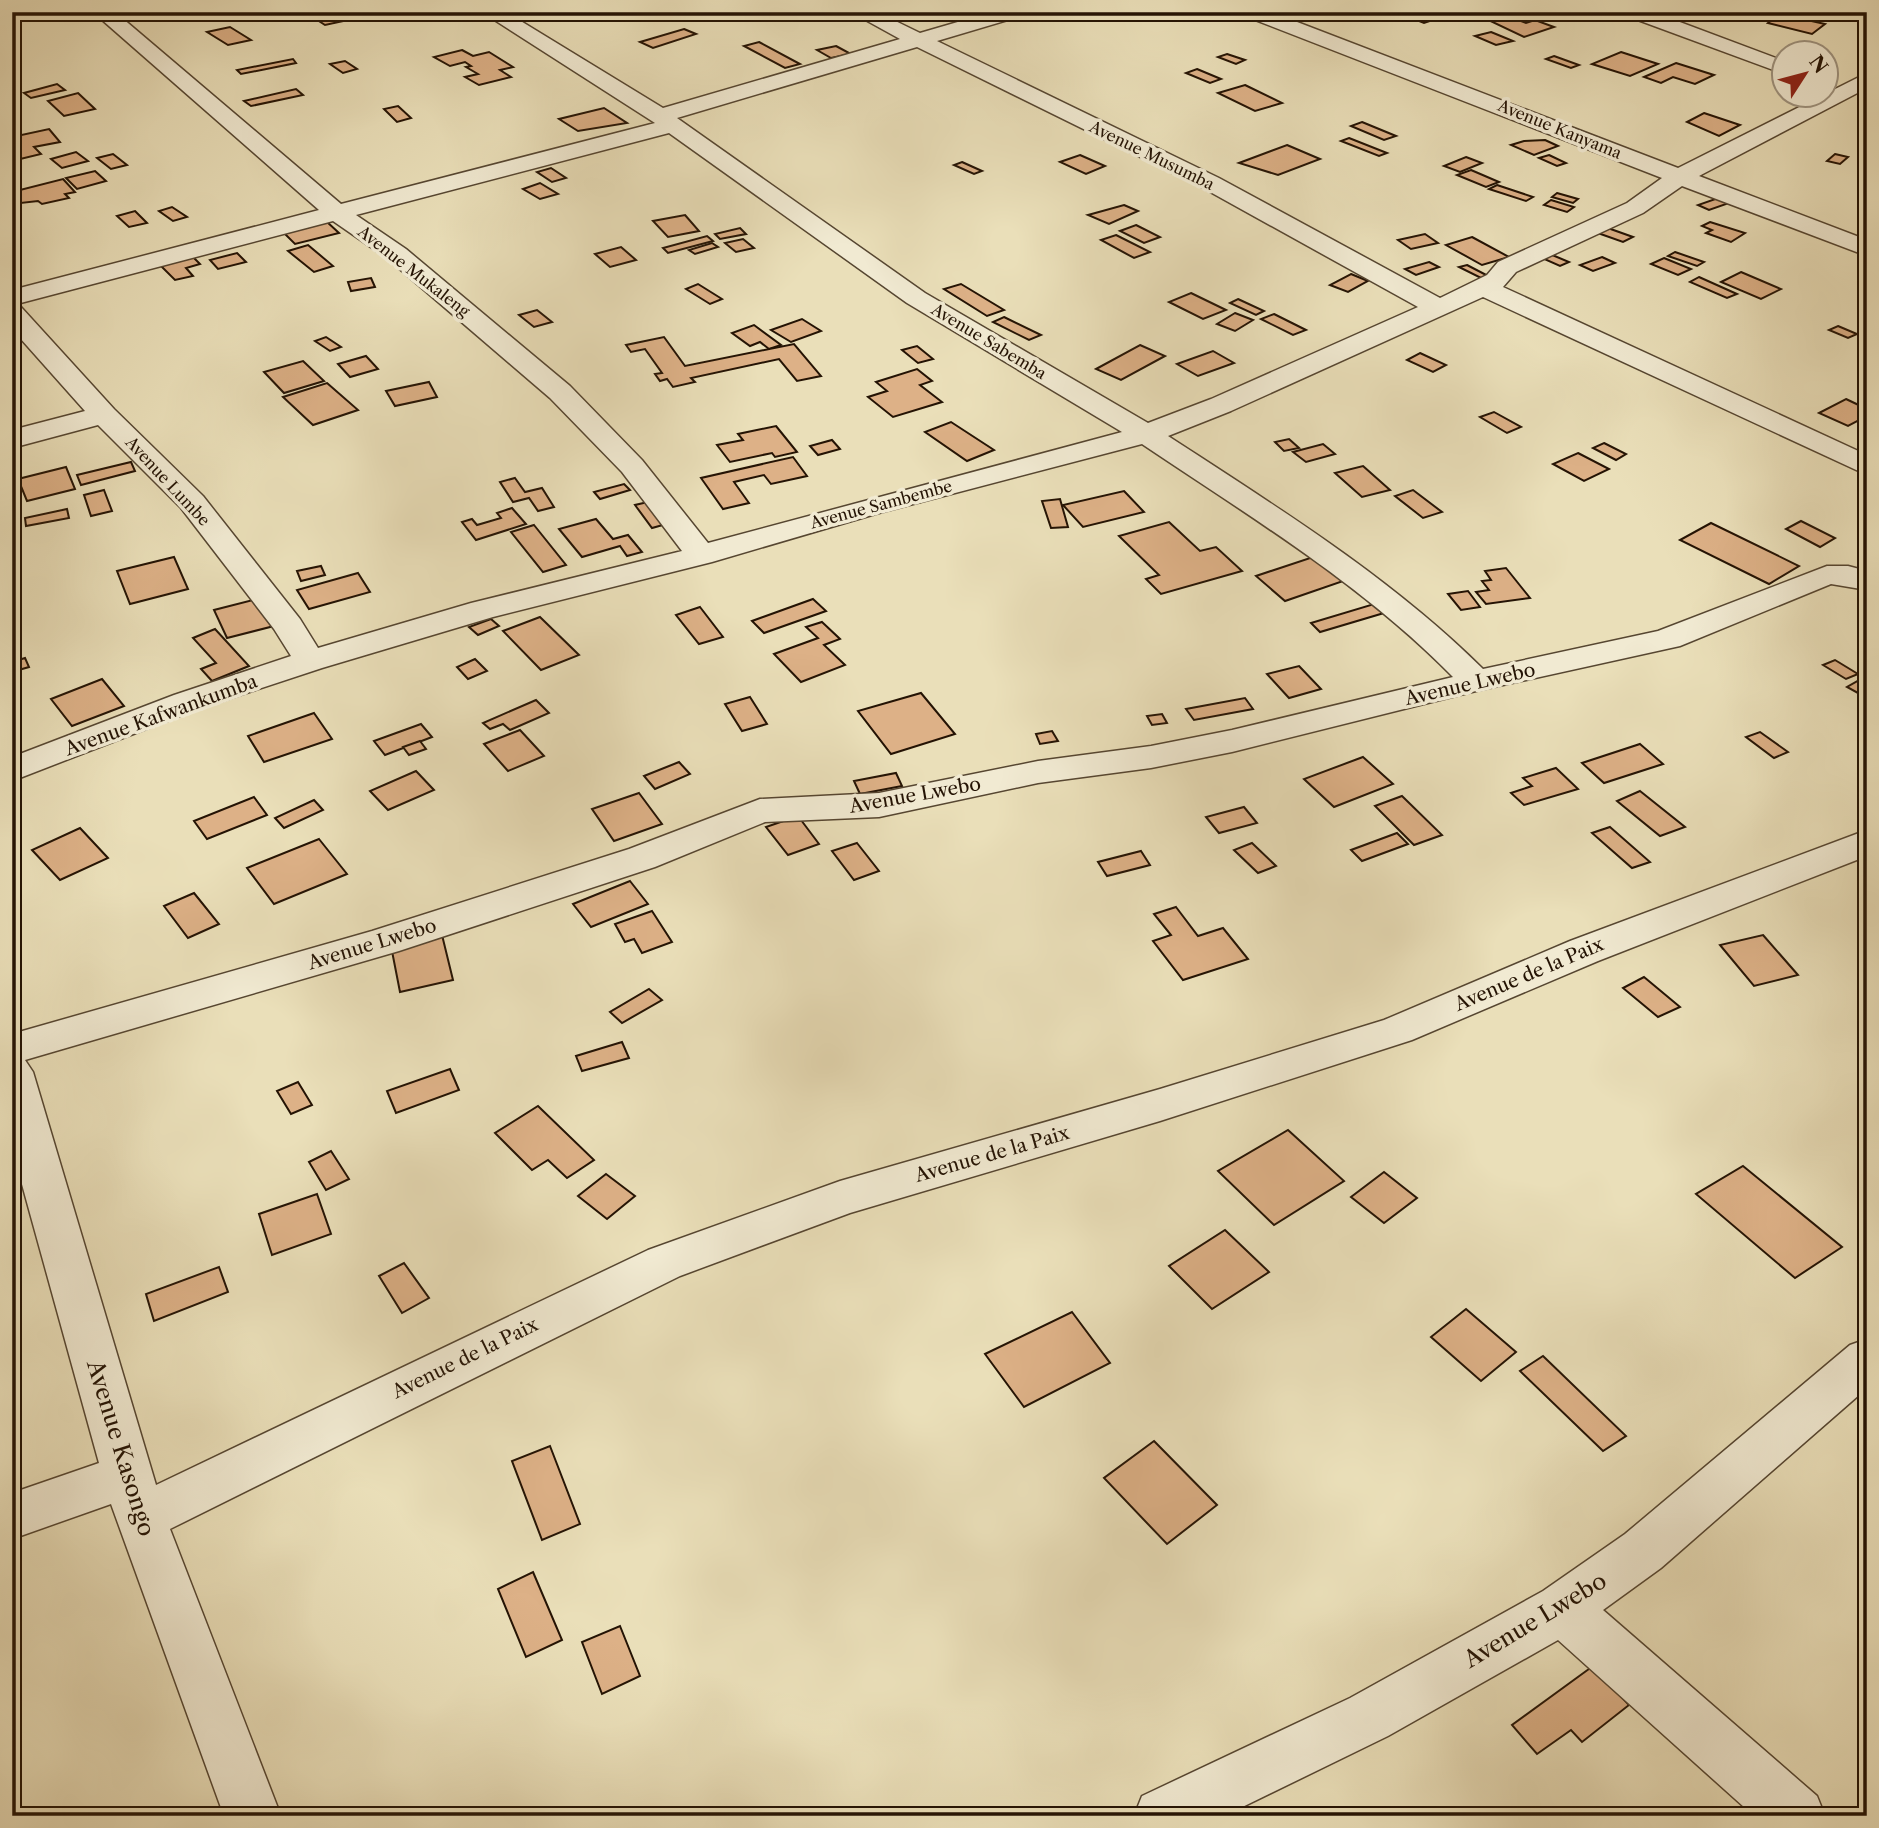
<svg xmlns="http://www.w3.org/2000/svg" width="1879" height="1828" font-family="'Libre Caslon Text',serif">
<style>
.building{fill:#ddb187;stroke:#241304;stroke-width:2}
.lines{fill:none;stroke-linecap:round;stroke-linejoin:round}
.street-casing{stroke:#564631;stroke-width:3}
.street{fill:#f1ead2;fill-rule:evenodd}
.labels{text-anchor:middle;dominant-baseline:central;stroke-width:7;stroke-linejoin:round;paint-order:stroke}
.far-street-label{font-size:16px;fill:#241304;stroke:#f1ead2}
.street-label{font-size:19px;fill:#241304;stroke:#f1ead2}
.near-street-label{font-size:23px;fill:#241304;stroke:#f1ead2}
</style>
<rect width="100%" height="100%" fill="#eadfb9"/>
<filter id="stains"><feTurbulence type="fractalNoise" baseFrequency=".00286" numOctaves="4"/><feColorMatrix values="0 0 0 0 .2 0 0 0 0 .09 0 0 0 0 .02 0 0 0 .5 -.17"/></filter>
<radialGradient id="worn" r=".72"><stop offset=".6" stop-color="#630" stop-opacity="0"/><stop offset="1" stop-color="#630" stop-opacity=".3"/></radialGradient>
<!-- building -->
<g class="building">
<polygon points="229,12 272,12 275,15 231,20 222,14"/>
<polygon points="305,12 354,12 362,17 325,25"/>
<polygon points="1420,13 1436,19 1424,23 1409,17"/>
<polygon points="1500,13 1526,23 1535,20 1554,27 1524,37 1484,18"/>
<polygon points="1780,14 1825,24 1812,34 1768,23"/>
<polygon points="230,27 251,40 228,45 207,32"/>
<polygon points="684,29 696,34 653,48 640,42"/>
<polygon points="1491,32 1513,41 1496,45 1475,36"/>
<polygon points="759,42 800,64 785,68 744,46"/>
<polygon points="836,46 851,54 831,58 817,50"/>
<polygon points="462,50 473,56 489,52 513,67 500,70 511,77 479,85 465,77 478,74 466,67 471,66 465,62 450,66 434,57"/>
<polygon points="1621,52 1658,64 1630,76 1592,64"/>
<polygon points="1227,54 1245,60 1236,64 1218,57"/>
<polygon points="1554,56 1579,65 1571,68 1546,59"/>
<polygon points="293,59 296,63 241,74 237,70"/>
<polygon points="345,61 357,69 343,73 330,64"/>
<polygon points="1676,63 1714,75 1695,84 1673,77 1661,83 1644,77"/>
<polygon points="1197,69 1221,79 1210,83 1186,73"/>
<polygon points="57,84 65,90 31,98 24,93"/>
<polygon points="1245,85 1282,103 1255,111 1218,93"/>
<polygon points="296,89 303,95 251,106 244,101"/>
<polygon points="78,93 95,109 64,116 48,101"/>
<polygon points="398,106 411,118 397,122 384,109"/>
<polygon points="604,108 627,123 578,131 559,119"/>
<polygon points="1704,113 1740,125 1719,136 1687,122"/>
<polygon points="1362,122 1396,136 1384,140 1351,126"/>
<polygon points="49,129 60,142 34,147 41,154 12,161 12,137"/>
<polygon points="1349,138 1387,153 1379,156 1341,141"/>
<polygon points="1545,140 1558,146 1534,155 1511,145 1524,141"/>
<polygon points="1287,145 1320,159 1278,175 1239,163"/>
<polygon points="76,152 88,161 62,168 51,159"/>
<polygon points="113,154 127,165 111,169 97,158"/>
<polygon points="1835,154 1848,157 1840,164 1827,161"/>
<polygon points="1080,155 1105,166 1086,174 1060,162"/>
<polygon points="1549,155 1566,163 1557,166 1539,158"/>
<polygon points="1466,157 1482,163 1460,172 1444,166"/>
<polygon points="962,162 982,171 974,174 954,165"/>
<polygon points="551,168 566,178 552,182 537,172"/>
<polygon points="1471,170 1499,182 1486,187 1457,175"/>
<polygon points="95,171 106,181 77,189 66,178"/>
<polygon points="63,179 75,192 65,194 69,198 42,204 38,201 12,204 12,192"/>
<polygon points="540,183 558,194 540,199 523,189"/>
<polygon points="1497,185 1533,197 1526,201 1489,189"/>
<polygon points="1557,193 1578,199 1573,203 1552,197"/>
<polygon points="1721,197 1732,202 1709,210 1698,205"/>
<polygon points="1551,200 1574,207 1567,212 1544,205"/>
<polygon points="1124,205 1138,211 1109,224 1088,215"/>
<polygon points="172,207 187,217 173,221 159,211"/>
<polygon points="135,211 147,223 129,227 117,216"/>
<polygon points="685,215 699,231 668,237 653,221"/>
<polygon points="326,221 339,233 295,244 283,232"/>
<polygon points="1710,222 1745,233 1731,242 1706,233 1712,230 1702,226"/>
<polygon points="1136,225 1160,237 1144,243 1120,231"/>
<polygon points="1605,227 1633,237 1623,242 1595,232"/>
<polygon points="740,228 746,234 720,239 715,234"/>
<polygon points="1425,234 1438,243 1411,249 1398,240"/>
<polygon points="1116,235 1150,252 1134,258 1101,240"/>
<polygon points="707,236 713,241 668,253 663,248"/>
<polygon points="1472,237 1509,257 1482,265 1446,245"/>
<polygon points="743,239 754,248 736,252 725,243"/>
<polygon points="712,243 718,247 695,254 689,250"/>
<polygon points="308,245 333,266 314,272 288,251"/>
<polygon points="621,247 636,260 610,267 595,254"/>
<polygon points="1675,252 1704,262 1697,266 1668,256"/>
<polygon points="237,253 246,262 218,269 210,260"/>
<polygon points="1550,254 1569,262 1560,266 1542,258"/>
<polygon points="193,257 200,264 186,268 193,276 175,280 161,266"/>
<polygon points="1602,257 1615,263 1593,271 1580,265"/>
<polygon points="1664,258 1691,269 1678,275 1651,264"/>
<polygon points="1429,262 1439,267 1416,275 1405,269"/>
<polygon points="1467,265 1494,279 1487,281 1459,267"/>
<polygon points="1741,272 1781,289 1761,299 1721,282"/>
<polygon points="1351,274 1368,281 1348,292 1330,285"/>
<polygon points="1699,277 1737,294 1727,298 1690,282"/>
<polygon points="371,278 375,287 351,291 348,282"/>
<polygon points="698,284 722,299 710,304 686,289"/>
<polygon points="961,284 1004,310 987,316 944,289"/>
<polygon points="1191,293 1226,310 1203,319 1169,302"/>
<polygon points="1238,299 1264,311 1256,315 1230,303"/>
<polygon points="537,310 552,322 534,327 519,315"/>
<polygon points="1235,313 1253,320 1235,331 1217,324"/>
<polygon points="1274,314 1306,330 1293,335 1261,319"/>
<polygon points="1004,317 1041,335 1029,340 993,322"/>
<polygon points="802,319 821,331 791,342 771,330"/>
<polygon points="754,325 781,345 769,349 760,342 750,346 732,333"/>
<polygon points="1838,326 1857,334 1848,338 1829,330"/>
<polygon points="326,337 341,347 330,351 315,341"/>
<polygon points="664,337 685,366 794,344 821,376 797,381 779,359 691,378 695,382 673,387 667,379 660,381 655,374 662,373 645,349 631,352 626,345"/>
<polygon points="1140,345 1165,356 1121,380 1096,369"/>
<polygon points="917,346 933,359 918,363 902,350"/>
<polygon points="1213,351 1234,363 1198,376 1177,364"/>
<polygon points="1420,353 1446,365 1433,372 1407,360"/>
<polygon points="366,356 378,369 350,377 338,364"/>
<polygon points="303,361 324,381 284,393 264,372"/>
<polygon points="917,369 932,381 920,385 942,402 893,417 868,397 887,391 876,382"/>
<polygon points="429,382 437,397 395,406 386,391"/>
<polygon points="327,383 358,410 313,425 283,397"/>
<polygon points="1846,399 1867,409 1867,416 1848,426 1819,413"/>
<polygon points="1494,412 1521,427 1507,433 1480,417"/>
<polygon points="951,422 994,450 967,461 925,432"/>
<polygon points="776,426 797,452 775,457 772,453 730,462 717,445 743,440 738,434"/>
<polygon points="1289,439 1299,448 1284,451 1275,442"/>
<polygon points="832,440 840,449 818,455 810,446"/>
<polygon points="1604,443 1626,454 1616,460 1593,448"/>
<polygon points="1323,444 1335,454 1306,462 1293,452"/>
<polygon points="1578,453 1609,469 1584,481 1553,464"/>
<polygon points="793,457 807,476 771,484 764,475 734,482 749,503 723,509 701,478"/>
<polygon points="131,462 135,471 81,485 77,475"/>
<polygon points="1363,466 1390,490 1362,497 1335,473"/>
<polygon points="66,467 75,489 27,501 18,479"/>
<polygon points="515,478 525,492 542,488 554,507 538,511 529,498 513,502 500,482"/>
<polygon points="624,484 630,490 600,499 594,492"/>
<polygon points="104,490 112,511 91,516 84,495"/>
<polygon points="1413,490 1442,512 1423,518 1395,496"/>
<polygon points="1124,491 1144,512 1083,527 1063,505"/>
<polygon points="1060,499 1068,527 1051,528 1042,501"/>
<polygon points="652,501 670,523 652,528 635,505"/>
<polygon points="512,508 526,524 476,540 462,522 472,519 477,525 501,518 497,513"/>
<polygon points="67,509 69,518 26,526 25,518"/>
<polygon points="596,519 613,539 628,535 642,552 627,556 620,546 582,557 559,529"/>
<polygon points="1801,521 1835,538 1820,547 1786,529"/>
<polygon points="1169,522 1200,551 1216,547 1242,571 1161,594 1146,579 1159,575 1119,536"/>
<polygon points="1711,523 1799,566 1769,584 1680,540"/>
<polygon points="534,525 566,565 543,572 511,532"/>
<polygon points="1322,554 1352,578 1285,601 1256,576"/>
<polygon points="174,557 188,589 130,604 117,571"/>
<polygon points="321,566 325,575 301,581 297,571"/>
<polygon points="1506,568 1530,598 1486,604 1476,592 1489,590 1482,581 1491,580 1485,571"/>
<polygon points="358,573 370,592 309,609 297,590"/>
<polygon points="1468,591 1480,607 1461,610 1448,594"/>
<polygon points="261,598 274,626 227,638 214,610"/>
<polygon points="813,599 826,611 764,633 752,621"/>
<polygon points="1374,604 1384,613 1320,632 1311,623"/>
<polygon points="700,607 723,637 699,644 676,615"/>
<polygon points="540,617 579,655 541,670 503,631"/>
<polygon points="491,619 499,626 478,635 469,627"/>
<polygon points="822,622 840,639 824,645 845,665 801,682 774,654 818,638 806,627"/>
<polygon points="215,629 249,666 212,681 201,669 216,663 193,638"/>
<polygon points="25,658 29,667 12,672 12,662"/>
<polygon points="475,659 487,671 468,679 457,667"/>
<polygon points="1835,660 1858,674 1846,679 1823,665"/>
<polygon points="1299,666 1321,689 1289,698 1267,674"/>
<polygon points="1863,678 1867,680 1867,698 1847,687"/>
<polygon points="102,679 124,706 72,726 51,699"/>
<polygon points="921,693 955,734 891,754 858,711"/>
<polygon points="750,697 767,724 742,731 725,704"/>
<polygon points="1245,698 1253,709 1194,720 1186,709"/>
<polygon points="536,700 549,713 510,730 503,724 490,729 483,723"/>
<polygon points="314,713 332,739 264,762 248,736"/>
<polygon points="1162,714 1167,723 1152,725 1147,716"/>
<polygon points="421,724 432,737 385,755 374,741"/>
<polygon points="520,730 544,756 508,771 484,744"/>
<polygon points="1052,731 1058,741 1040,744 1036,734"/>
<polygon points="1760,732 1788,752 1774,758 1746,737"/>
<polygon points="420,741 426,749 409,755 403,747"/>
<polygon points="1640,744 1663,764 1604,783 1582,763"/>
<polygon points="1363,757 1393,784 1334,807 1304,779"/>
<polygon points="679,762 690,774 655,789 644,776"/>
<polygon points="1556,768 1578,789 1524,805 1511,793 1532,786 1523,778"/>
<polygon points="416,771 434,790 388,810 370,791"/>
<polygon points="896,773 902,786 860,794 854,781"/>
<polygon points="1640,791 1685,827 1660,836 1617,801"/>
<polygon points="639,793 662,824 614,841 592,809"/>
<polygon points="1402,796 1442,835 1414,845 1375,806"/>
<polygon points="254,797 267,815 207,839 194,821"/>
<polygon points="314,800 323,810 284,828 275,818"/>
<polygon points="1244,807 1257,823 1219,833 1206,817"/>
<polygon points="798,816 819,844 788,855 766,827"/>
<polygon points="1610,827 1650,862 1632,868 1592,833"/>
<polygon points="80,828 108,858 60,880 32,850"/>
<polygon points="1397,833 1408,844 1362,861 1351,850"/>
<polygon points="319,839 347,874 274,904 247,868"/>
<polygon points="857,843 879,871 854,880 832,851"/>
<polygon points="1252,843 1276,866 1258,873 1234,850"/>
<polygon points="1141,851 1150,865 1107,876 1098,862"/>
<polygon points="630,881 648,904 591,927 573,904"/>
<polygon points="194,893 219,924 188,938 164,906"/>
<polygon points="1176,907 1198,936 1223,928 1248,959 1183,980 1153,941 1171,935 1154,914"/>
<polygon points="652,911 672,942 642,953 634,939 625,942 615,924"/>
<polygon points="442,935 453,980 400,992 391,946"/>
<polygon points="1763,935 1798,975 1754,986 1720,945"/>
<polygon points="1644,977 1680,1007 1658,1017 1623,988"/>
<polygon points="649,989 662,1000 622,1023 610,1012"/>
<polygon points="622,1042 629,1058 582,1071 576,1056"/>
<polygon points="450,1069 459,1090 396,1113 387,1091"/>
<polygon points="298,1082 312,1105 291,1114 277,1091"/>
<polygon points="538,1106 594,1160 567,1178 548,1160 532,1170 495,1133"/>
<polygon points="1288,1130 1344,1181 1274,1225 1218,1171"/>
<polygon points="331,1151 349,1179 326,1190 309,1162"/>
<polygon points="1743,1166 1842,1247 1795,1278 1696,1194"/>
<polygon points="1384,1172 1417,1198 1384,1223 1351,1197"/>
<polygon points="606,1174 635,1196 607,1219 578,1196"/>
<polygon points="317,1194 331,1234 272,1255 259,1214"/>
<polygon points="1225,1230 1269,1272 1212,1309 1169,1266"/>
<polygon points="404,1263 429,1298 402,1313 379,1276"/>
<polygon points="219,1267 228,1292 154,1321 146,1294"/>
<polygon points="1466,1309 1516,1352 1481,1381 1431,1337"/>
<polygon points="1072,1312 1110,1363 1024,1407 985,1354"/>
<polygon points="1543,1356 1626,1436 1603,1451 1520,1371"/>
<polygon points="1154,1441 1217,1505 1167,1544 1104,1478"/>
<polygon points="550,1446 580,1524 542,1540 512,1461"/>
<polygon points="533,1572 562,1640 526,1657 498,1589"/>
<polygon points="620,1626 640,1676 602,1694 582,1642"/>
<polygon points="1593,1666 1629,1705 1582,1742 1571,1730 1537,1754 1512,1725"/>
</g>
<g class="lines">
<!-- street casing -->
<g class="street-casing">
<g id="street">
<path d="M 93,12 L 115,12 L 341,204 L 655,123 L 482,12 L 506,12 L 663,108 L 900,39 L 851,12 L 877,12 L 920,33 L 992,12 L 1024,12 L 1021,16 L 937,41 L 1219,178 L 1440,298 L 1487,275 L 1498,262 L 1627,203 L 1662,178 L 1245,16 L 1242,12 L 1271,12 L 1678,168 L 1867,73 L 1867,88 L 1699,176 L 1867,240 L 1867,256 L 1682,186 L 1643,213 L 1516,272 L 1503,287 L 1867,455 L 1867,475 L 1483,297 L 1231,411 L 1168,436 C 1277,507 1390,577 1483,669 L 1658,631 L 1827,566 L 1848,566 L 1867,571 L 1867,590 L 1831,584 L 1680,646 L 1476,691 L 1232,752 L 1151,768 L 1038,783 L 879,817 L 765,822 L 655,867 L 399,951 L 25,1060 L 33,1072 L 156,1485 L 648,1250 L 840,1181 L 1160,1089 L 1384,1020 L 1570,941 L 1867,830 L 1867,856 L 1598,961 L 1412,1040 L 1160,1121 L 850,1213 L 680,1276 L 170,1529 L 281,1816 L 224,1816 L 111,1504 L 12,1539 L 12,1493 L 99,1463 L 12,1148 L 12,1034 L 372,931 L 629,849 L 760,799 L 879,793 L 1038,761 L 1151,746 L 1232,730 L 1453,677 C 1362,584 1249,516 1142,444 L 879,513 L 712,562 L 493,617 L 322,668 L 198,709 L 12,781 L 12,757 L 174,695 L 291,656 L 274,629 L 181,508 L 98,425 L 12,448 L 12,430 L 85,411 L 12,329 L 12,290 L 319,210 ZM 917,47 L 1203,188 L 1418,307 L 1211,399 L 1148,423 L 925,293 L 677,118 ZM 669,133 L 907,303 L 1122,432 L 708,543 L 642,460 L 570,386 L 406,249 L 356,215 ZM 333,221 L 388,259 L 550,398 L 622,472 L 682,551 L 471,603 L 318,648 L 300,619 L 203,496 L 114,409 L 21,307 L 13,305 Z"/>
<polygon points="1624,12 1653,12 1784,61 1784,74 1627,16"/>
<polygon points="1867,1339 1867,1388 1661,1568 1603,1610 1817,1796 1825,1816 1754,1816 1558,1640 1388,1736 1224,1816 1134,1816 1142,1796 1350,1698 1543,1591 1625,1534 1850,1345"/>
</g>
</g>
<!-- street -->
<use href="#street" class="street"/>
</g>
<g class="labels">
<!-- far-street labels -->
<g class="far-street-label">
<text transform="translate(1560 129) rotate(22)">Avenue Kanyama</text>
<text transform="translate(1152 155) rotate(26)">Avenue Musumba</text>
<text transform="translate(414 271) rotate(38)">Avenue Mukaleng</text>
<text transform="translate(989 341) rotate(31)">Avenue Sabemba</text>
<text transform="translate(168 481) rotate(47)">Avenue Lumbe</text>
<text transform="translate(881 504) rotate(-15)">Avenue Sambembe</text>
</g>
<!-- street labels -->
<g class="street-label">
<text transform="translate(1470 684) rotate(-13)">Avenue Lwebo</text>
<text transform="translate(161 715) rotate(-20)">Avenue Kafwankumba</text>
<text transform="translate(915 795) rotate(-10)">Avenue Lwebo</text>
<text transform="translate(372 944) rotate(-17)">Avenue Lwebo</text>
<text transform="translate(1529 974) rotate(-23)">Avenue de la Paix</text>
<text transform="translate(992 1154) rotate(-16)">Avenue de la Paix</text>
<text transform="translate(465 1358) rotate(-26)">Avenue de la Paix</text>
</g>
<!-- near-street labels -->
<g class="near-street-label">
<text transform="translate(121 1448) rotate(73)">Avenue Kasongo</text>
<text transform="translate(1535 1620) rotate(-31)">Avenue Lwebo</text>
</g>
</g>
<!-- margin -->
<rect width="1879" height="1828" fill="none" stroke="#eadfb9" stroke-width="42"/>
<rect x="14" y="14" width="1851" height="1800" fill="none" stroke="#241304" stroke-width="3.5"/>
<rect x="21" y="21" width="1837" height="1786" fill="none" stroke="#241304" stroke-width="2"/>
<!-- north arrow -->
<g transform="translate(1805 74) rotate(54)"><circle r="33" fill="#f1ead2" stroke="#9f9480" stroke-width="2"/>
<path d="M0-5L12 26L0 18L-12 26Z" fill="#8f2418"/>
<text y="-10" font-size="19" font-weight="bold" text-anchor="middle" fill="#241304">N</text>
</g>
<rect width="100%" height="100%" filter="url(#stains)"/>
<rect width="100%" height="100%" fill="url(#worn)"/>
</svg>
